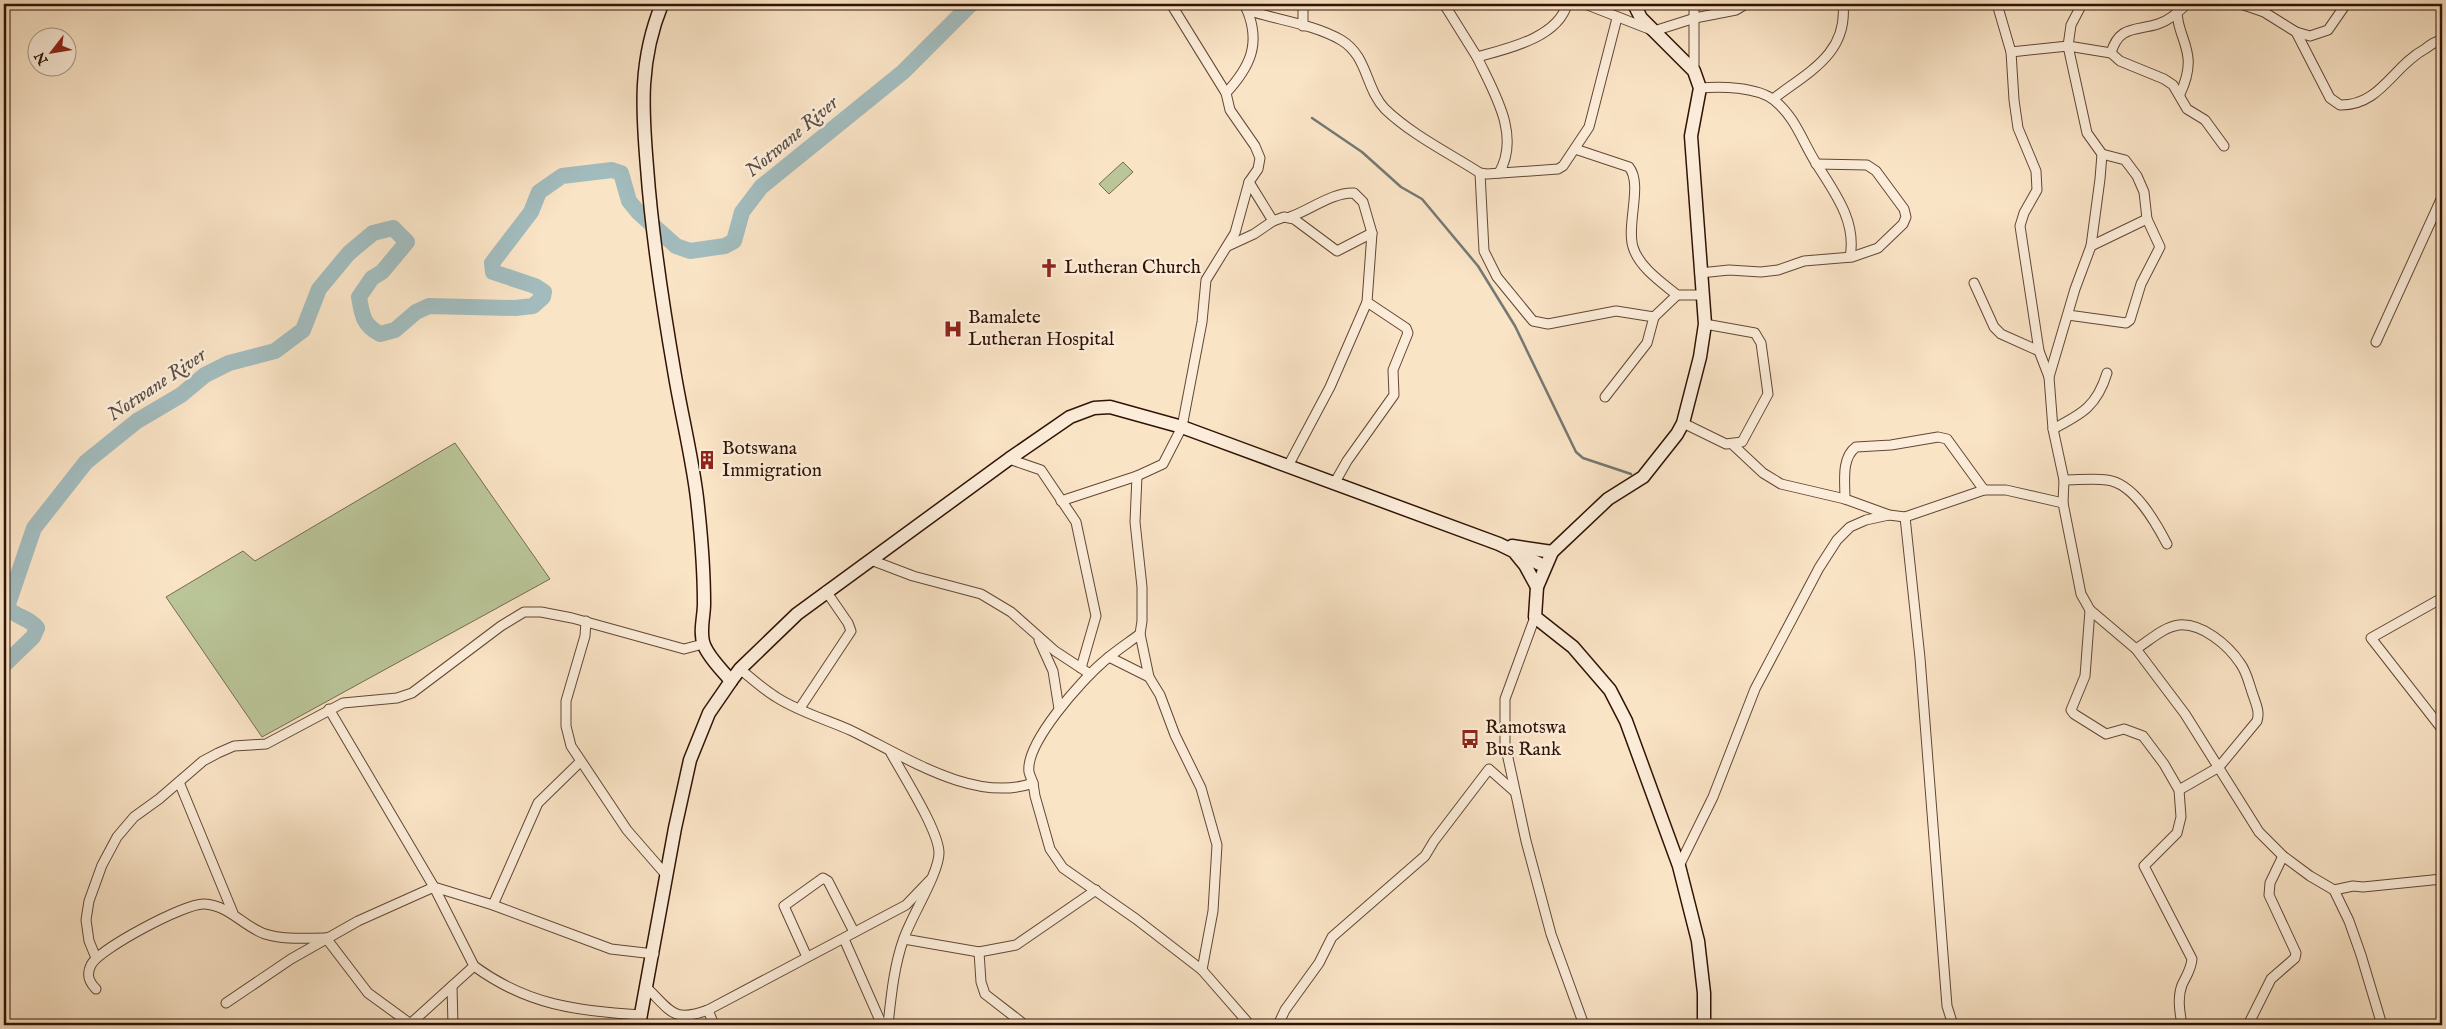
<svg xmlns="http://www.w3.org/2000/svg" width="2446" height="1029" font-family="'IM FELL English',serif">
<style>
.green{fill:#bac598;stroke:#756c4e}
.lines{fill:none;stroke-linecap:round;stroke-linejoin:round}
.stream{stroke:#747874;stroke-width:2.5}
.river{stroke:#a2bcbe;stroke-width:16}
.street-casing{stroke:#624734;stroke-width:11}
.secondary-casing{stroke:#301304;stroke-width:15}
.street{stroke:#fcedda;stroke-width:9}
.secondary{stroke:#fcedda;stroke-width:12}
.labels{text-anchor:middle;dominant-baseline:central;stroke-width:5;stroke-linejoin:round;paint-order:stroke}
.poi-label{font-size:19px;fill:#301304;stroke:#fcedda;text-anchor:start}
.water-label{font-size:20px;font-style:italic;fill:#584e45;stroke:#fcedda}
</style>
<rect width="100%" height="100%" fill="#fae4c6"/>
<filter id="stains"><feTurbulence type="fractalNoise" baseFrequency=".004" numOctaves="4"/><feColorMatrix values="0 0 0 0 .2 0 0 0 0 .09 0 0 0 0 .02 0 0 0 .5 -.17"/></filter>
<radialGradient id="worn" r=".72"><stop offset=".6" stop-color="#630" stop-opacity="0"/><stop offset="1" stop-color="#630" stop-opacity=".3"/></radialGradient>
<!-- green -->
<g class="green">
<polygon points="1123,162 1133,172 1109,194 1099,184"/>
<polygon points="455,443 550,579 262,737 166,597 243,551 255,561"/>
</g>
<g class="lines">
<!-- stream -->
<polyline class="stream" points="1312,118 1362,152 1401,187 1422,199 1478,266 1515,326 1576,452 1583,458 1631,474"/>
<!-- river -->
<path class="river" d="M 4,665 L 33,637 L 37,628 C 29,617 16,618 7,607 L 34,528 L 86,462 L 137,421 L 181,395 L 205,375 L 229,363 L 275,351 L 303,330 L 319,289 L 349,253 L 373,233 L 393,228 L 407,242 L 382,272 L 372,278 L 359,297 C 362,315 363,325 380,334 L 395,330 L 416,312 L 429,306 L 515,308 L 533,306 L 543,297 L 544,292 L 535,286 L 493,272 L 492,263 L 531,212 L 539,192 L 562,176 L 612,170 L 621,173 L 629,201 L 638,212 L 676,246 L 690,251 L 725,246 L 734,241 L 742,212 L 761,187 L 903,72 L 971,4"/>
<!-- street casing -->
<g class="street-casing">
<g id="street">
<polyline points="1171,4 1226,93 1230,110 1255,146 1260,158 1258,169 1249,182 1273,221 1284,217 1294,219 1337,251 1372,233"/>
<path d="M 1244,4 L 1247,10 C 1277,20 1313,24 1341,40 C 1368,56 1365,88 1385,109 C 1412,135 1449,153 1480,173 L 1487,174 L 1558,169 L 1563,166 L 1589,127 L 1617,18"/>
<polyline points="1303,4 1303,26"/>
<polyline points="1444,4 1477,57"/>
<polyline points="1585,4 1654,31 1695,18 1736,10 1746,4"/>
<polyline points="1694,4 1694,71"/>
<polyline points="1997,4 2011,52 2014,100 2018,128 2036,171 2037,190 2024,213 2020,226 2039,351 2049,377"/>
<polyline points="2082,4 2071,25 2068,46 2087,133 2102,154 2100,179 2091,246 2075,289 2049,377 2053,429 2064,480 2063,503 2081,594 2090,610 2136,649 2185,714 2259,832 2283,856 2310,876 2334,890 2349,921 2361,955 2382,1025"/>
<path d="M 2177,4 C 2175,41 2201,49 2180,94"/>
<polyline points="2241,4 2264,12 2296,32 2310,36 2328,30 2346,4"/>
<path d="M 2296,32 L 2330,98 L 2340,105 C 2380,106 2393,66 2425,49 C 2430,45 2436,41 2442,40"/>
<polyline points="2011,52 2068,46 2111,53 2120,61 2164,79 2173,85 2187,109 2205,120 2224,146"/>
<path d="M 2111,53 C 2119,25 2136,31 2158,24 C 2170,20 2178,12 2187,4"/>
<path d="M 1700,88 C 1721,86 1757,87 1774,100 C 1796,118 1802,141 1816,163 C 1834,192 1857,221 1850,257"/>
<path d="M 1226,93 C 1250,67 1261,44 1247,10"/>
<path d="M 1773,99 C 1808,72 1848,54 1843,4"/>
<path d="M 1575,149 L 1629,167 C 1643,184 1626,225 1633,247 C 1639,267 1661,282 1677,295 L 1702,295"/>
<polyline points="1480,173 1484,251 1497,277 1533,321 1548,324 1616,311 1654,317 1677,295"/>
<path d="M 1499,173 C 1521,135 1494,93 1477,57 C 1506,49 1558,38 1567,4"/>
<polyline points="1228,246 1254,234 1273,221"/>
<polyline points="2091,246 2147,219"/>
<polyline points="1700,273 1729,270 1761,272 1778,270 1804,261 1852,257 1878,248 1903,224 1906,217 1904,209 1876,171 1867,165 1816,164"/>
<polyline points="1974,283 1994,327 2001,334 2039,351"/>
<polyline points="2068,315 2126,323 2130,320 2141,284 2160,247 2147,219 2144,192 2137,176 2125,160 2102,154"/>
<polyline points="2376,342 2442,197"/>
<polyline points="1605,397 1647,343 1654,317"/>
<polyline points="1683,423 1726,444 1742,442 1768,394 1761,343 1755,333 1705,324"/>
<path d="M 2053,429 C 2082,414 2097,406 2107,373"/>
<polyline points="1732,444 1763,473 1781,484 1845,499 1889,515 1905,517 1984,490 2006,490 2063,503"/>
<polyline points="1009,459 1041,470 1076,522 1096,616 1081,668"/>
<path d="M 1288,466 L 1330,387 L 1367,302 L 1372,233 L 1363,202 L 1354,193 C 1333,192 1310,210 1290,217"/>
<polyline points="1137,476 1135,522 1142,587 1142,621 1140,634 1149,677 1160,695 1175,735 1201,788 1217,845 1213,911 1202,970"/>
<path d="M 2064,480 C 2078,480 2093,478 2107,480 C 2134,483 2156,523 2167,544"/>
<polyline points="1334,484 1347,461 1394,395 1393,370 1408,333 1406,328 1367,302"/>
<path d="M 1845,499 C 1845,482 1841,458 1856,447 L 1891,445 L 1938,437 L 1947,439 L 1984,490"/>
<polyline points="1061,501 1137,476 1163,464 1182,427 1202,322 1206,280 1235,233 1249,182"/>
<polyline points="1905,517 1920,658 1947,1006 1953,1025"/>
<polyline points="871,560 913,576 981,594 1011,612 1055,651 1090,674"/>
<polyline points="2442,598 2371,638 2442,729"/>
<path d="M 2090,610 L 2085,676 L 2071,710 L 2074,714 L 2106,734 L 2124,729 L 2143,736 L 2164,764 L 2179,790 L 2181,817 L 2177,833 L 2144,866 L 2192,959 C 2191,970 2186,976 2182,985 C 2177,998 2180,1013 2182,1025"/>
<polyline points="1535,617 1505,699 1505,744 1526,841 1551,934 1584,1025"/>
<polyline points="586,621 585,636 566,701 566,726 571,746 627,830 667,876"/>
<polyline points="1039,640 1053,671 1059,709"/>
<path d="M 2136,649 C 2149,641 2163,627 2179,625 C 2202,623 2228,645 2240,663 C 2247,672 2249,684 2253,695 C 2256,704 2260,712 2257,721 L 2219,767 L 2179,790"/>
<polyline points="1109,657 1149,677"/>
<path d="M 740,669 C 751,678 763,689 776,697 C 799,712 828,720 852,731 C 904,756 975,804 1033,783 L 1035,796 L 1050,849 L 1063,868 L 1136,919 L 1202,970 L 1250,1025"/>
<polyline points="800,708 851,631 848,623 826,591"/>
<polyline points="329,709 434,887 493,905 611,949 654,954"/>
<polyline points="179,782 233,913"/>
<path d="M 1033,783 C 1032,780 1030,776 1029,772 C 1025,743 1082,680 1103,662 C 1114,652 1128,643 1140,634"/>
<polyline points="1679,866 1713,797 1755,689 1819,568 1837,540 1850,527 1866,520 1889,515"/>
<polyline points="2334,890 2353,886 2363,887 2442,879"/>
<polyline points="493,905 538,803 580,762"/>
<polyline points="326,938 368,993 412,1025"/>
<polyline points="844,939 882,1025"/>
<polyline points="904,939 979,952 1016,945 1096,890"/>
<polyline points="979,952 981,982 985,994 1025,1025"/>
<polyline points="807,957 784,906 823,878 828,881 854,932"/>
<polyline points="96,958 89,941 86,920 89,901 102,865 117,837 134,817 159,799 203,761 218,753 234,746 266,744 343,703 397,698 412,693 501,626 524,612 541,612 572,618 684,649 703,644"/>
<path d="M 474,966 C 527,1005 577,1011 641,1015"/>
<polyline points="452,986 453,1025"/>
<path d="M 647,988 C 671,1011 673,1023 708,1010 L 889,914 L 906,905 L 930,880"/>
<path d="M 96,989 C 89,982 86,975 91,965 C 99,949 185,903 204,904 C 229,905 244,927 265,934 C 284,940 306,938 326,938"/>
<polyline points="226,1003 291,959 358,921 434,887 474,966 409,1025"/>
<polyline points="708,1010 714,1025"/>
<path d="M 888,1025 C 891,997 894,965 904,938 C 911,917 939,873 939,853 C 939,831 903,775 891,753"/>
<polyline points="1278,1025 1285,1010 1319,963 1332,937 1425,856 1434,841 1489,769 1515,792"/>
<polyline points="2248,1025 2271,979 2295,958 2296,953 2269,895 2270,883 2283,856"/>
</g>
</g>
<!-- secondary casing -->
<g class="secondary-casing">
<g id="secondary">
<path d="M 662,4 C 639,60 642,108 647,167 C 652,237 663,307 675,376 C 682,417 692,457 697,498 C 701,533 704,569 704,604 C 704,617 699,632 704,645 C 709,658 722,670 731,681"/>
<polyline points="1634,4 1641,18 1694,71 1700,88 1691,136 1705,324 1700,357 1683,423 1677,434 1643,477 1608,499 1552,552 1537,587 1535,617 1573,647 1610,690 1626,721 1679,866 1698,941 1704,993 1704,1025"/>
<polyline points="1512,546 1552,552"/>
<polyline points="1516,554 1525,565 1537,587"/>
<polyline points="639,1025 675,828 690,760 709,713 731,681 740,669 797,614 1009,459 1070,417 1094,408 1110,407 1182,427 1499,544 1544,566"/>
</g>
</g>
<!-- street -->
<use href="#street" class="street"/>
<!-- secondary -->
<use href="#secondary" class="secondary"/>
</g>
<!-- icons -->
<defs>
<g id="church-bare" transform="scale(1.5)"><path d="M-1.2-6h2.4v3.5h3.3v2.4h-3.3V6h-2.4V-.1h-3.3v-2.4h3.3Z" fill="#8f2418" stroke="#fcedda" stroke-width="2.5" paint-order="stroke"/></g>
<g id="hospital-bare" transform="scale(1.5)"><path d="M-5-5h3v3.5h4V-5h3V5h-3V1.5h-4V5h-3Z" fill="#8f2418" stroke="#fcedda" stroke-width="2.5" paint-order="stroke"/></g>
<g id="building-bare" transform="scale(1.5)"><path d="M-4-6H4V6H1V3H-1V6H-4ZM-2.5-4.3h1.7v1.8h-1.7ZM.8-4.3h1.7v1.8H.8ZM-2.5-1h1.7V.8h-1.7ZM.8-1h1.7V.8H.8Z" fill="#8f2418" stroke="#fcedda" stroke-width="2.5" paint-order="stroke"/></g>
<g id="bus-bare" transform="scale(1.5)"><path d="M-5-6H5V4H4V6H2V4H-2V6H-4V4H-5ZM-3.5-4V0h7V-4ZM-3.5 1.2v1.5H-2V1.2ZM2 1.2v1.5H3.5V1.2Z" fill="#8f2418" stroke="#fcedda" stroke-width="2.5" paint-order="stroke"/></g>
</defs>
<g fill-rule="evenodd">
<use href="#church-bare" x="1049" y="268"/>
<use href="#hospital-bare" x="953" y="329"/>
<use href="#building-bare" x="707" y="460"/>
<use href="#bus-bare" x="1470" y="739"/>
</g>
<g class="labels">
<!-- poi labels -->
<g class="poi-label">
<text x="1064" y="268">Lutheran Church</text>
<text x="968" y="318">Bamalete<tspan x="968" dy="22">Lutheran Hospital</tspan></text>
<text x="722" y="449">Botswana<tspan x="722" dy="22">Immigration</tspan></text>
<text x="1485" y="728">Ramotswa<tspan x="1485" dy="22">Bus Rank</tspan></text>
</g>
<!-- water labels -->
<g class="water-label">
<text transform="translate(792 137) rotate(-40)">Notwane River</text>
<text transform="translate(157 385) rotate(-34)">Notwane River</text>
</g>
</g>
<!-- margin -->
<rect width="2446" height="1029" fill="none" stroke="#fae4c6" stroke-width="20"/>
<rect x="5" y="5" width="2436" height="1019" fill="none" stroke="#301304" stroke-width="2.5"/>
<rect x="10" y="10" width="2426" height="1009" fill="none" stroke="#301304"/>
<!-- north arrow -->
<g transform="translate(52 52) rotate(239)"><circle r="24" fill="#fcedda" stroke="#aa9684"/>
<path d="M0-4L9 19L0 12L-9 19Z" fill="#8f2418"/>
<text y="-8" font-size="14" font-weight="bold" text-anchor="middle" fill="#301304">N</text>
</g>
<rect width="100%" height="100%" filter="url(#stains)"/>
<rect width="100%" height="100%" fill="url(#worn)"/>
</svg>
